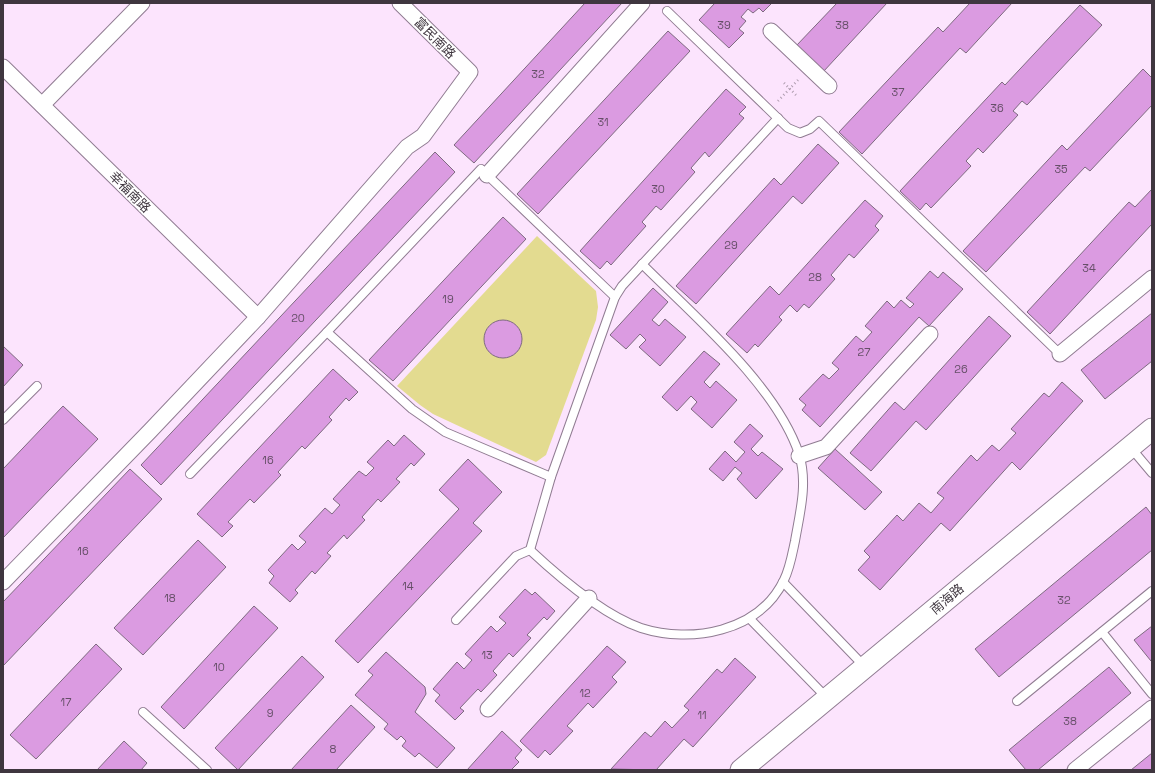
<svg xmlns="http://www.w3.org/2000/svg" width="1155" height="773" font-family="'Space Grotesk','Noto Sans SC',sans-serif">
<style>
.green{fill:#e3db90}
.building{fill:#db9be1;stroke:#7e6a80}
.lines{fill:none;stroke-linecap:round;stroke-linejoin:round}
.lane-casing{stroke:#907c92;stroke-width:10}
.street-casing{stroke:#907c92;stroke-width:17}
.secondary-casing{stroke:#907c92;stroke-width:23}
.path{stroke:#af9daf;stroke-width:2.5;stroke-dasharray:1 3;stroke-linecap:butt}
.lane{stroke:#fff;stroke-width:8}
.street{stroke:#fff;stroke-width:15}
.secondary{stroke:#fff;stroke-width:21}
.labels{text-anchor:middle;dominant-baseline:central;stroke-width:3;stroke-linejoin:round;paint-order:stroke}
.number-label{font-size:11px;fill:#664f68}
.street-label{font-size:13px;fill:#3f363f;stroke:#fff}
</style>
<rect width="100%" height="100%" fill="#fce4fd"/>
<!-- green -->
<polygon class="green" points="537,236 596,291 598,307 596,320 546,455 536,462 433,414 420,405 397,386"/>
<!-- building -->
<g class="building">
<polygon points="585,3 622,3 474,163 454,145"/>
<polygon points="715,3 772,3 763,12 759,8 753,13 748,9 741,17 746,21 739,29 744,33 729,48 699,20"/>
<polygon points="837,3 887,3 823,72 796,46"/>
<polygon points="970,3 1012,3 966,53 960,48 862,154 839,132 938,27 943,32"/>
<polygon points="1080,5 1102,25 1027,105 1022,101 1013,111 1018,115 983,153 978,148 966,161 971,166 931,208 926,203 920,210 900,191 1002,82 1005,85"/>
<polygon points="668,31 690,51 538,214 517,194"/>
<polygon points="1143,69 1152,78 1152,105 1090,171 1085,167 986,272 963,251 1062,145 1067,150"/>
<polygon points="726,89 746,107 739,114 744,118 709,157 705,152 691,168 695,172 661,210 656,206 642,222 646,226 611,265 607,261 600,269 580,251"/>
<polygon points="818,144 839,163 802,204 793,196 696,304 676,286 774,178 781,185"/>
<polygon points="435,152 455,172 161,485 141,465"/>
<polygon points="1152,189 1152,224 1050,334 1027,312 1129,202 1135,207"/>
<polygon points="865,200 883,216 875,226 879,230 854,258 849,254 831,275 835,279 809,308 804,304 797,312 790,305 779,317 782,320 758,347 755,344 747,353 726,334 770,286 779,295"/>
<polygon points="503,217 526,239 393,381 369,360"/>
<polygon points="930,271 938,278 943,272 963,289 929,326 919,317 820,427 802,410 806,405 799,399 823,374 829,379 839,369 832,363 856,336 863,342 872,332 865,326 887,301 894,308 901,300 910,308 914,304 906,298"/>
<polygon points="653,288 668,302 652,320 659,326 665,319 686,337 660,366 639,347 646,340 640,334 626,349 610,335"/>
<polygon points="1152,313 1152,361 1105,399 1081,370"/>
<polygon points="989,316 1011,336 926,430 916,421 871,471 850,453 895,402 904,410"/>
<circle cx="503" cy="339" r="19"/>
<polygon points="3,346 23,365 3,387"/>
<polygon points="704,351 720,364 704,382 710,388 716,381 737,400 712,428 691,409 697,402 691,396 677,411 662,397"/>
<polygon points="333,369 358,392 349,401 346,398 329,417 332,420 305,449 302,446 278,472 281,475 254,503 250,499 228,522 233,526 222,537 197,514"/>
<polygon points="1062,382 1083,401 1020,470 1012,462 950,531 941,523 880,590 858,570 870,557 864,551 897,515 903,521 919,503 931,513 944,498 937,493 971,455 977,461 992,445 999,451 1016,433 1011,429 1044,393 1049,397"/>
<polygon points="63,406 98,439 3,538 3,469"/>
<polygon points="750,424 763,436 751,449 758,456 762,452 783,469 756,499 737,479 742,473 735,467 723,481 709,469 725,451 736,462 745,452 734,442"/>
<polygon points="404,435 425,454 414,466 411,463 396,479 400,482 381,502 378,499 362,517 365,520 347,539 344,535 327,553 331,556 315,574 312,571 295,590 298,593 290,602 269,583 274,576 268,570 292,544 298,550 306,542 299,536 325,508 332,514 340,505 333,499 359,471 366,476 374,468 367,462 388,440 394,446"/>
<polygon points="835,449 882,492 865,510 818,468"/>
<polygon points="468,459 502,492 473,523 482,531 358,663 335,641 459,509 439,490"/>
<polygon points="130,469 162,499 3,666 3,602"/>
<polygon points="1146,507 1152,515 1152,550 999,677 975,649"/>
<polygon points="198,540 226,567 143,655 114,628"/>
<polygon points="525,589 532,595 535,592 555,611 547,620 544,617 527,635 531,638 513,657 509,653 493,671 497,675 481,692 478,689 460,708 464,711 455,720 435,701 440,695 433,689 457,662 464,669 472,660 465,654 491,626 497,632 506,623 499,617"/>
<polygon points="254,606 278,628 184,729 161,707"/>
<polygon points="1152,626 1152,659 1151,661 1134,640"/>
<polygon points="96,644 122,669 36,759 10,735"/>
<polygon points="607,646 626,662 612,677 617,682 593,708 588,703 567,726 573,731 550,755 545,750 538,758 520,741"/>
<polygon points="386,652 425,687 426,694 415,712 455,748 437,768 419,753 415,757 402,746 406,741 401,736 397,740 384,729 388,724 355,695 373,675 368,671"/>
<polygon points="302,656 324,677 238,770 215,748"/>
<polygon points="735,658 756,677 693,747 684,739 656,770 611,769 645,732 651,737 665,721 672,728 689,710 684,706 717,669 722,673"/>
<polygon points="1109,667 1131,693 1038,770 1026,770 1009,750"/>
<polygon points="351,705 375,727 336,770 291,770"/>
<polygon points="502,731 522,750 515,758 519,762 511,770 467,770"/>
<polygon points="124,741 147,763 141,770 97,770"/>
<polygon points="1152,753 1152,770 1131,770"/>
</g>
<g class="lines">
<!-- lane casing -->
<g class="lane-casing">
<g id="lane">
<polyline points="667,11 788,128 800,133 810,129 819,121 1060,354"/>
<polyline points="327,332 412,409 445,432 551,477"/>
<polyline points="3,420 37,386"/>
<polyline points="1131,448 1152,473"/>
<polyline points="190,474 327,332 481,169 615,297"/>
<path d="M 530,550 C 559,577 603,615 641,628 C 691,644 759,632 784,580 C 790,568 792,555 795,541 C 800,512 808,483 799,454 C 776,385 694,316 642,264"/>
<polyline points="783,582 864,666"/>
<polyline points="750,619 827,698"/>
<polyline points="456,620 516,556 530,550 551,477 615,297 622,286 778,118"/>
<polyline points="1102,632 1152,694"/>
<polyline points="1017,701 1152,591"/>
<polyline points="143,712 207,770"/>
</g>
</g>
<!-- street casing -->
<g class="street-casing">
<g id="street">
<polyline points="771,31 829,86"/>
<polyline points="3,67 258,317"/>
<polyline points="42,105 142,3"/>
<polyline points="487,175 642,3"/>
<polyline points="1060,354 1152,278"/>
<polyline points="799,456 826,447 930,334"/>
<polyline points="3,582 150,431 258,317 407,147 423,136 470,72 400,3"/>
<polyline points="488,709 589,598"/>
<polyline points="1075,770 1152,708"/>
</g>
</g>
<!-- secondary casing -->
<g class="secondary-casing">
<polyline id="secondary" points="741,770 1152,429"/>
</g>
<!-- path -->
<g class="path">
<polyline points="784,83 796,95"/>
<polyline points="778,101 798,80"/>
</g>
<!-- lane -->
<use href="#lane" class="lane"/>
<!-- street -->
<use href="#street" class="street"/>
<!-- secondary -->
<use href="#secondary" class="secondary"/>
</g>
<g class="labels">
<!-- number labels -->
<g class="number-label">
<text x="724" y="25">39</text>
<text x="842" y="25">38</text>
<text x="538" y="74">32</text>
<text x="898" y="92">37</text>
<text x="997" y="108">36</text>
<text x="603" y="122">31</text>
<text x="1061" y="169">35</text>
<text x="658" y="189">30</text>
<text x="731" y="245">29</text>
<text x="1089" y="268">34</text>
<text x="815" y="277">28</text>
<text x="448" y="299">19</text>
<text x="298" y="318">20</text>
<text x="864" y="352">27</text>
<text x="961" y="369">26</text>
<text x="268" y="460">16</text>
<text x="83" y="551">16</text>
<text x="408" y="586">14</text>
<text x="170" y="598">18</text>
<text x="1064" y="600">32</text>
<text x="487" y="655">13</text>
<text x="219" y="667">10</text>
<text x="585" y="693">12</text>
<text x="66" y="702">17</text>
<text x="270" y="713">9</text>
<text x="702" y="715">11</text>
<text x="1070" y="721">38</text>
<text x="333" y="749">8</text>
</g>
<!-- street labels -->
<g class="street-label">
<text transform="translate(435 38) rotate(45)">富民南路</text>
<text transform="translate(130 192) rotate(45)">幸福南路</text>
<text transform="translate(947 599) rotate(-40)">南海路</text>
</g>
</g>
<!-- border -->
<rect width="1155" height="773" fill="none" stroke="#3f363f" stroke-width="8"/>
</svg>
